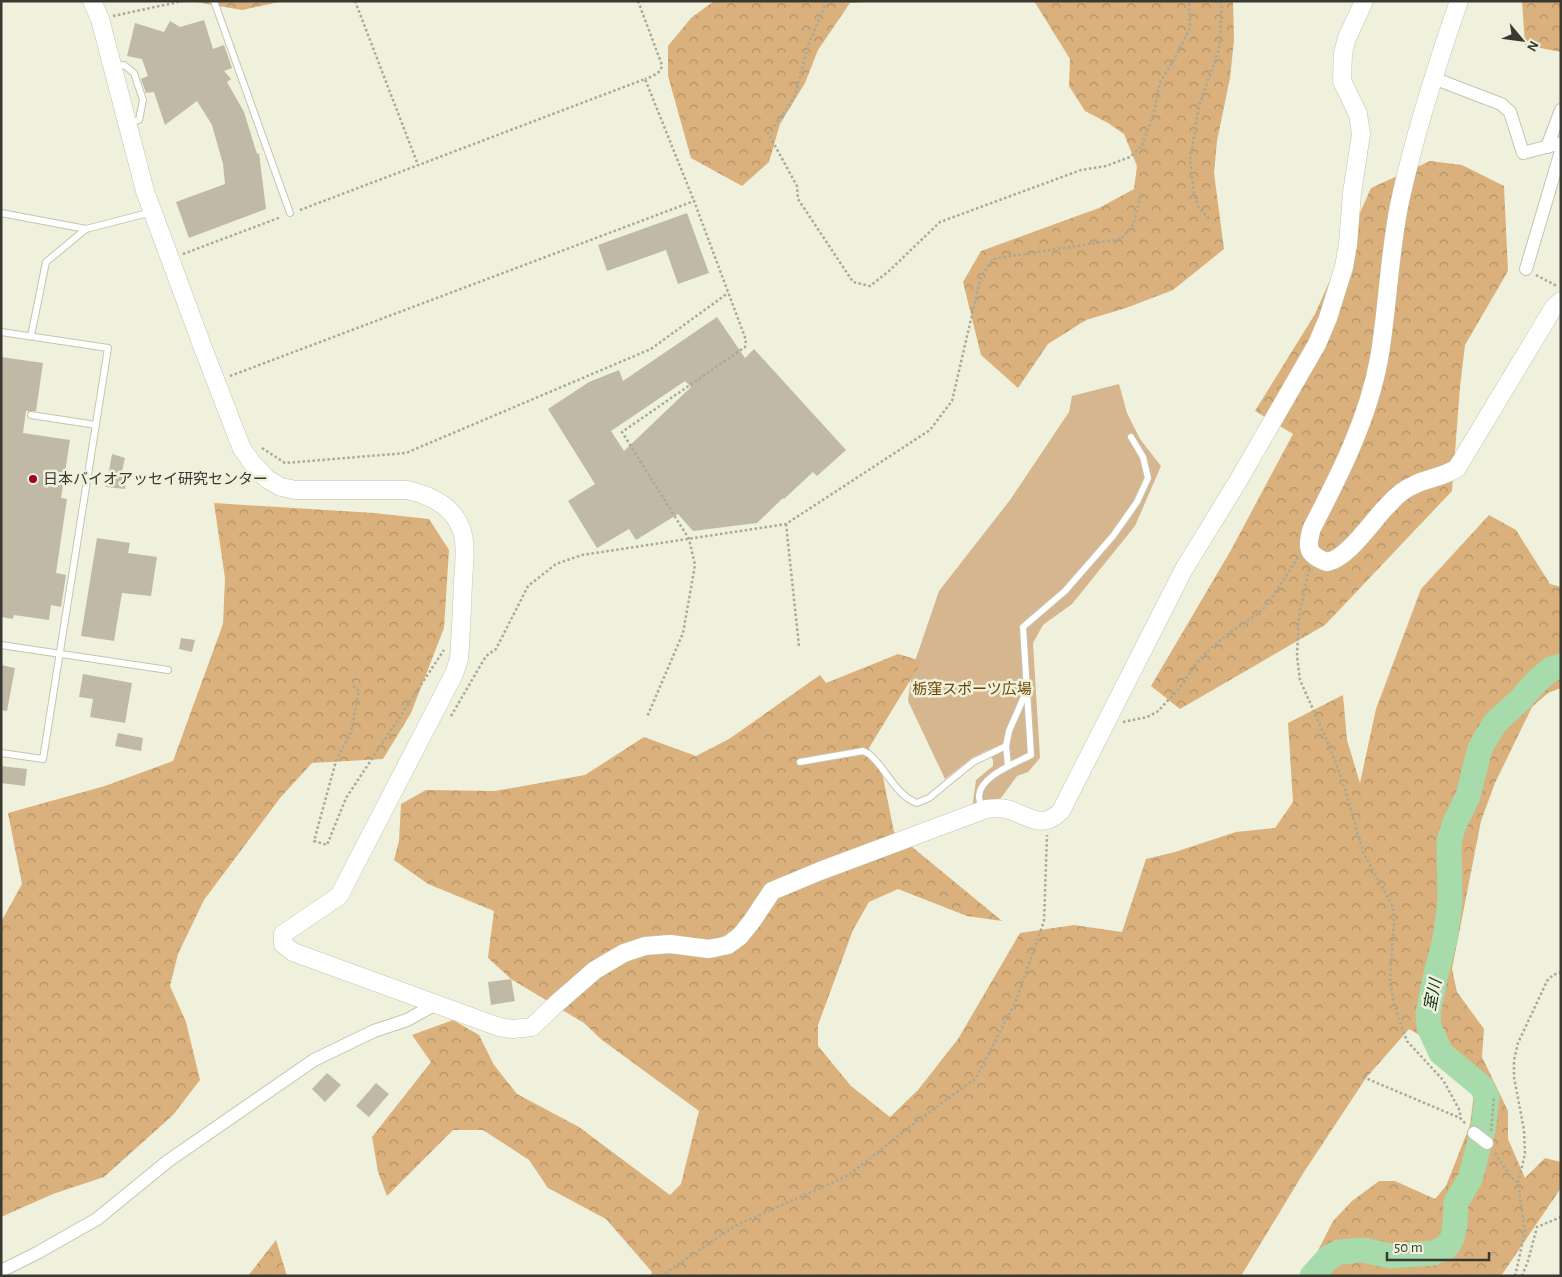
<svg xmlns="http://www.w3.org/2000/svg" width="1562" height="1277" font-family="'Alegreya Sans','Noto Sans JP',sans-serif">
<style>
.green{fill:#d6b68e}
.forest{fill:url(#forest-crowns)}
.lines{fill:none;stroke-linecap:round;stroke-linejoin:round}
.river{stroke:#a7dbac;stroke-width:25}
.building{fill:#bfb9a6;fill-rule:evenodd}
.lane-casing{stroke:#c4c5b1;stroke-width:8}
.street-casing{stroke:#c4c5b1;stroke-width:14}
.secondary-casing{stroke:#c4c5b1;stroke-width:19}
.path{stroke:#a8a999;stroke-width:2.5;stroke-dasharray:2.5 2.5;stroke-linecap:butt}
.lane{stroke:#fff;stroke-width:6}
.street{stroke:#fff;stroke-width:12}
.secondary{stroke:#fff;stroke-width:18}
.poi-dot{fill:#a2032d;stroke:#eff1dc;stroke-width:2}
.labels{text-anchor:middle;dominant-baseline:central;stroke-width:5;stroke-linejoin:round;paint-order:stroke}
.poi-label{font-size:15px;fill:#393931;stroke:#eff1dc;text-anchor:start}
.park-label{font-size:15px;fill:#6d4600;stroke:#eff1dc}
.water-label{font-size:16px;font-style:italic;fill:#0b3214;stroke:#eff1dc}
</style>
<defs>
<pattern id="forest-crowns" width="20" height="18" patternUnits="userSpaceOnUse" patternTransform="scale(1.25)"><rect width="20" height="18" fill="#dab17c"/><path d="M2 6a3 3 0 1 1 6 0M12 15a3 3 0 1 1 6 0" fill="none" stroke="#b29166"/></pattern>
</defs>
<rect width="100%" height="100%" fill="#eff1dc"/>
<!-- green -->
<polygon class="green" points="1119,384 1127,413 1140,439 1161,466 1135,526 1072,604 1043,625 1033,643 1040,758 1028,772 1017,776 1001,798 972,809 976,780 993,766 993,760 988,750 972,758 945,779 908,701 912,670 939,591 1010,500 1069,412 1072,396"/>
<!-- forest -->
<g class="forest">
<polygon points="190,1 284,1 242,10"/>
<polygon points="714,1 877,1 850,3 818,50 805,83 780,124 769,162 742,186 691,158 668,76 668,46 691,18"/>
<polygon points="1034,1 1233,1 1234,40 1230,78 1217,141 1214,173 1224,249 1173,290 1126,308 1086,320 1048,344 1018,388 981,355 963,282 981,251 1099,208 1134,189 1137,166 1124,134 1108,123 1085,111 1069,86 1070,59"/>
<polygon points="1522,1 1561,1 1561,52 1525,45"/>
<polygon points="1430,161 1462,165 1504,186 1508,271 1465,345 1460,387 1452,491 1325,625 1180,709 1151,686 1231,550 1293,434 1255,411 1315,314 1371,188"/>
<polygon points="214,503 374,513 429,519 449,550 444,628 411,713 383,759 312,763 280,798 204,900 178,954 170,986 186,1022 200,1080 173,1115 104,1177 53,1194 1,1217 1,922 22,884 8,813 105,786 173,761 223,624 225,578"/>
<polygon points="1489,515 1516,530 1550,584 1561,587 1561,688 1548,693 1532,707 1495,783 1481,821 1452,969 1457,992 1484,1029 1482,1057 1508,1111 1508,1139 1525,1178 1545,1158 1561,1162 1561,1188 1501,1276 1305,1276 1333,1221 1352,1201 1379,1181 1395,1181 1435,1199 1446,1186 1470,1125 1474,1093 1463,1061 1409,1029 1366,1078 1304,1172 1241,1276 650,1276 652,1272 606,1219 548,1188 529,1160 483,1130 453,1130 387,1196 378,1172 372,1137 431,1062 412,1035 453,1020 479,1035 494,1065 517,1094 579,1127 670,1195 681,1184 699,1111 602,1040 584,1023 511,979 488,958 494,911 428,884 394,860 399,841 401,804 426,790 495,791 585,775 644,737 696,756 729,739 820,675 826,683 898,654 922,661 869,748 883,777 894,832 1002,921 967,916 898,889 869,902 853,930 818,1025 818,1046 851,1086 890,1117 918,1090 958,1039 1020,933 1074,925 1122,932 1146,859 1175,852 1236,832 1275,828 1293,802 1288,723 1343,695 1347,740 1360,783 1376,709 1421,589"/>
<polygon points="276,1240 287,1276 248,1276"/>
</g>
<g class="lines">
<!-- river -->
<polyline class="river" points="1312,1276 1328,1258 1339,1252 1363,1250 1390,1256 1433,1253 1447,1247 1452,1238 1455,1225 1456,1202 1470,1179 1483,1130 1487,1098 1482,1087 1441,1053 1429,1027 1428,1013 1436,974 1445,939 1450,902 1449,842 1454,825 1468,796 1480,748 1495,723 1519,701 1536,682 1551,669 1561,666"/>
</g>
<!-- building -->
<g class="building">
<polygon points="204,20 213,49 224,45 232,68 224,71 231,79 227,82 244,112 257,154 259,153 266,209 189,238 176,202 225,184 223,164 212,125 197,101 165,125 154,92 146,93 141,79 148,76 142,59 127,56 135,23 164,32 170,21 180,27"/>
<polygon points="687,213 709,273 678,284 666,250 607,271 598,245"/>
<path d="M 717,317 L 745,358 L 754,349 L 846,450 L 817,476 L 813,472 L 784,499 L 783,498 L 757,523 L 693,531 L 678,514 L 636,540 L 629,529 L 597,548 L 568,501 L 595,484 L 548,409 L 589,382 L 619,370 L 623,381 ZM 685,381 L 691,387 L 624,451 L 611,431 Z"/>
<polygon points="1,357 43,363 36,411 26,411 23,433 70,440 61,498 67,499 56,573 66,575 61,607 51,605 49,620 14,615 13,619 1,617"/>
<polygon points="112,454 125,458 122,471 127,472 125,489 106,487"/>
<polygon points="97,538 130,543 128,553 157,557 151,596 122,593 114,641 81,636"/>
<polygon points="181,638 195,640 192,652 179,649"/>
<polygon points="1,665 15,668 7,711 1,710"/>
<polygon points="83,674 132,683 125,723 90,717 93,699 79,697"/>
<polygon points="118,733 143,738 141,751 115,746"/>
<polygon points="1,766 27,769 25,786 1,783"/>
<polygon points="511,979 515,1001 491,1005 488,982"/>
<polygon points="327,1073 341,1085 325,1102 312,1089"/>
<polygon points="376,1083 389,1094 369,1117 356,1106"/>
</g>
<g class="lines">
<!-- lane casing -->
<g class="lane-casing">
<g id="lane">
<polyline points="214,1 290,213"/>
<polyline points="114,67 124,65 134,73 143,100 139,120 129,123"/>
<polyline points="1,213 86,229"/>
<polyline points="1,332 108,348 43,759 1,753"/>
<polyline points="31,336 46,262 86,229 152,212"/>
<polyline points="31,415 96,425"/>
<polyline points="1,645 168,670"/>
<path d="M 800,762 L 863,751 L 869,754 C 886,768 895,795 917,803 L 929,798 L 973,762 L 1006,746"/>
<polyline points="1008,766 1006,746 1009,731 1027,690"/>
<path d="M 982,808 C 981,805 979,800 979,796 C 980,776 1016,763 1031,755 L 1023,627 L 1065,591 L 1113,536 L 1137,502 L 1148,478 L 1143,457 L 1131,437"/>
</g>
</g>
<!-- street casing -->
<g class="street-casing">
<g id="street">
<polyline points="1433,78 1501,104 1510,112 1523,153 1561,143"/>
<polyline points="1547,147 1561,110"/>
<polyline points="1526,269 1561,151"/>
<polyline points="1474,1133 1487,1143"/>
<polyline points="1,1271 37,1253 97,1219 168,1161 314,1060 374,1031 407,1020 436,1004"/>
</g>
</g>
<!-- secondary casing -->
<g class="secondary-casing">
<g id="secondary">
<path d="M 92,1 L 100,19 L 145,191 L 203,348 L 242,449 L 253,464 L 267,479 L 281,487 L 296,490 L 407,490 C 430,495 452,505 461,528 C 467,544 464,565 463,582 C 462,608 461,633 459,659 L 454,674 L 339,896 L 283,934 L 283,944 L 293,952 L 499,1027 L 513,1029 L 532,1027 L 556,1004 L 595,970 L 624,953 L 645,946 L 670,944 L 709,949 L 728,945 L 740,936 L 752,921 L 772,891 L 820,871 L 986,809 C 992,809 1000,807 1006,809 C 1029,815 1041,831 1061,811 L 1184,569 L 1238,481 L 1317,344 L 1328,318 L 1344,267 L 1348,244 L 1352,193 L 1361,134 L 1358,114 L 1342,81 L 1343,53 L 1347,38 L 1364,1"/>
<path d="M 1459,1 C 1436,67 1415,133 1400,201 C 1389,253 1388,307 1379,359 C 1368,419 1340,474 1312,528 C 1306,547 1307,555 1327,562 C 1348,559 1374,518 1389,504 C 1396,496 1404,489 1414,485 C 1428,478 1444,477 1457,468 L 1554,307 L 1561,301"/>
</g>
</g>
<!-- path -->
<g class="path">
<polyline points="355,1 418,165"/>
<path d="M 638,1 L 662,65 C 661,74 652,76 645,79"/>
<polyline points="827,1 809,43 795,95 785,112 768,133 797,186 798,199 853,282 870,286 889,271 940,222 1081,170 1106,166 1130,157 1142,146 1154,112 1160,82 1174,60 1190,28 1189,1"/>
<polyline points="113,16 183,1"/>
<polyline points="300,210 645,79 694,201"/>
<polyline points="1209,219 1199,208 1194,194 1190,160 1199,106 1219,49 1222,6 1220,1"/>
<polyline points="183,254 281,217"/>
<polyline points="1536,275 1557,286"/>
<polyline points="230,376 694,201 746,340 745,347 622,432 689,539 695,565 683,633 647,717"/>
<polyline points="262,448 285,463 406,453 651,349 728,293"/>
<polyline points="786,524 799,646"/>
<polyline points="1309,569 1299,616 1297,656 1300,680 1331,750 1345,789 1363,852 1393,907 1394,924 1390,979 1394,1004 1401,1025 1407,1041 1443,1080 1460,1111 1460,1118"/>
<polyline points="353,686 359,691 351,732 336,761 314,841 327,845 346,798 444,650"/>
<polyline points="451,716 486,656 496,649 528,586 556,564 582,555 786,524 930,430 952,401 981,276 993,259 1121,239 1133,225 1141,194"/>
<polyline points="1123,722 1147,717 1157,712 1177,691 1200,659 1210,649 1229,633 1259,613 1266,606 1298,558"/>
<polyline points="1363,1077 1460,1118 1466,1124"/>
<polyline points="1491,1131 1494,1096"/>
<polyline points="1495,1153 1510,1176 1518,1183"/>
<polyline points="661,1276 735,1226 849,1175 912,1125 976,1078 1016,1001 1044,921 1047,835"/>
<polyline points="1515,1276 1525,1232 1518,1183 1525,1154 1524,1130 1514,1077 1514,1060 1518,1043 1547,981 1553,975 1561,972"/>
<polyline points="1522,1276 1528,1261 1537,1227 1561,1217"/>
</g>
<!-- lane -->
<use href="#lane" class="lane"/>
<!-- street -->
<use href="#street" class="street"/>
<!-- secondary -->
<use href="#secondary" class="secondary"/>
</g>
<!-- markers -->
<circle class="poi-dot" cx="33" cy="479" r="5"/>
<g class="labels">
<!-- poi labels -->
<g class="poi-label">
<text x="43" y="479">日本バイオアッセイ研究センター</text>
</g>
<!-- park labels -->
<g class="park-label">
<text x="972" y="689">栃窪スポーツ広場</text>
</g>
<!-- water labels -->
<g class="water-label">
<text transform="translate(1433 995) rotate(-79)">室川</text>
</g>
</g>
<!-- border -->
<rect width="1562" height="1277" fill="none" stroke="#393931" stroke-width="5"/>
<!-- north arrow -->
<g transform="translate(1522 40) rotate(119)" stroke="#eff1dc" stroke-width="4" paint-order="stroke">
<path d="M0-4L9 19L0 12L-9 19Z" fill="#393931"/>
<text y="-8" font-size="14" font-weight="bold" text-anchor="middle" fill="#393931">N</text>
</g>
<!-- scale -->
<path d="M1387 1252v8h102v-8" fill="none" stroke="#393931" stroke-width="2.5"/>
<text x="1394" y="1252" font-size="15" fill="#393931" stroke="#eff1dc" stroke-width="4" paint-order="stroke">50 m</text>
</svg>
